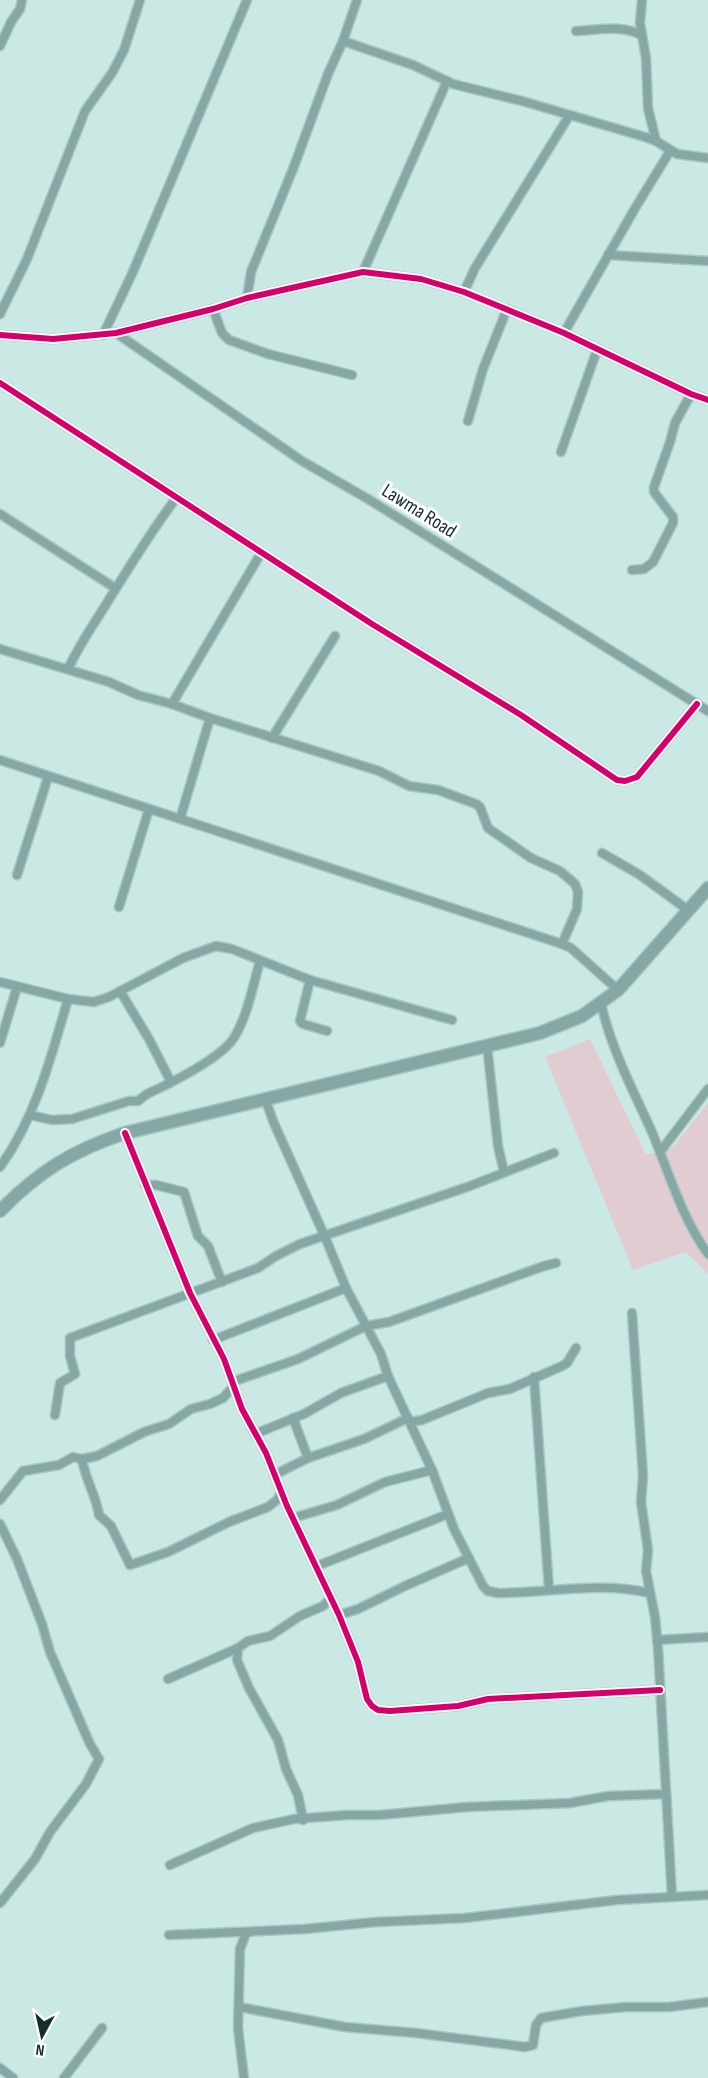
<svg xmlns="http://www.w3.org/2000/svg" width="708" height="2078" font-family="'Sofia Sans Condensed',sans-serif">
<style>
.green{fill:#e1ccd1}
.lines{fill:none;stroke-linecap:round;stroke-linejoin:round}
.minor-casing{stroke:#acc5c2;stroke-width:11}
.secondary-casing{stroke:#acc5c2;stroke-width:15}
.minor{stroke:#86a8a4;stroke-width:8}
.secondary{stroke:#86a8a4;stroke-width:12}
.cycleway-casing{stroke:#fff;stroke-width:10}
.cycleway{stroke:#d6006c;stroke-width:6}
.labels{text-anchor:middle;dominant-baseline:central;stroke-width:6;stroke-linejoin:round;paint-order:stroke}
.street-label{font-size:20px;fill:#162d2b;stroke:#fff}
</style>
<rect width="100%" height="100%" fill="#cae9e5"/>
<!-- green -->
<polygon class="green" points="590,1039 646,1155 673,1147 708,1103 708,1274 686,1252 633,1270 545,1057"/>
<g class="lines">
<!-- minor casing -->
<g class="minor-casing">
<g id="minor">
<polyline points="642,0 640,23 646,58 648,108 656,141"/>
<path d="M 576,31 C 597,30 624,24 642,36"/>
<polyline points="343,41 413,65 453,84 522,101 645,137 656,141 677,154 708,158"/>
<polyline points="0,46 11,22 20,9 22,0"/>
<polyline points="608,255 708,261"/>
<polyline points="363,272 447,81"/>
<polyline points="464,292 475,268 569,116"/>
<polyline points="247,298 251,272 293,169 328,74 343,41 357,0"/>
<polyline points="213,309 222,333 229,340 268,354 352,375"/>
<polyline points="0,314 27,259 85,111 112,73 124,50 140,0"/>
<polyline points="116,333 302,461 368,499 708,711"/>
<polyline points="564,333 634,210 670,151"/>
<polyline points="0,335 53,339 116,333 213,309 247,298 363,272 421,279 464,292 564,333 691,394 708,400"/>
<polyline points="103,335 132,274 247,0"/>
<polyline points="0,383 372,624 521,715 617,780 625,781 637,777 697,704"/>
<polyline points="468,421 483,369 507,309"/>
<polyline points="561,452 597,350"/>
<polyline points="0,514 115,588"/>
<polyline points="632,570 644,569 653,562 673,523 673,517 654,492 654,487 670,442 675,423 691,394"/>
<polyline points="0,649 109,682 138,695 172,704 210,718 379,771 409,786 438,790 476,804 480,807 488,828 531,858 560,871 575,884 578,892 577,909 562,944"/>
<path d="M 68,669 C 77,650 87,634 98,617 C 124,576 148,535 177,497"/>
<polyline points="172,704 261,553"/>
<polyline points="272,738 335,636"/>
<polyline points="0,760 562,944 571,948 618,990"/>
<polyline points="180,819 210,718"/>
<polyline points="602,853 640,875 688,910"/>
<polyline points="17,875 48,777"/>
<polyline points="119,907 149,809"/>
<polyline points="310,980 300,1021 303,1024 327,1031"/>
<polyline points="0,982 68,999 94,1002 109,997 183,958 216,946 232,949 310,980 452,1020"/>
<polyline points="120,991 149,1039 171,1082"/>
<path d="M 601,1003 C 611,1049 633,1090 652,1132 C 669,1173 682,1218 708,1254"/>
<polyline points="0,1043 17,987"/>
<polyline points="487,1045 498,1146 504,1172"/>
<path d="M 265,1098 L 273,1121 L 325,1237 L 346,1288 L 381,1354 L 388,1376 L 432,1470 L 454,1529 L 483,1586 L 488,1591 L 498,1593 C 550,1593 599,1581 650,1593"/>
<path d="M 30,1115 L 52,1120 L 72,1119 L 129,1101 L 138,1101 L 147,1094 C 169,1084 224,1057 235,1036 C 248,1014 253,985 260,961"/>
<polyline points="125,1133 190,1293 224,1359 242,1409 266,1453 287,1506 339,1615 358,1662 367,1699 372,1706 378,1710 390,1711 458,1706 488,1699 660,1690"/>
<polyline points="660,1152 708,1089"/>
<path d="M 0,1167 C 36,1117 51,1057 68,999"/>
<polyline points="145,1185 156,1185 184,1192 198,1236 208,1246 222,1282"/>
<polyline points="632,1313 643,1476 641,1502 648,1550 646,1571 655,1617 658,1648 672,1897"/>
<polyline points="213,1340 346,1288"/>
<polyline points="534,1377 549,1590"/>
<polyline points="232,1382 298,1359 366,1326 389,1322 544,1266 556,1263"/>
<polyline points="55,1415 60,1383 75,1374 70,1356 70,1338 258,1268 276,1256 300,1244 470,1186 554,1153"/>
<polyline points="293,1418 308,1458"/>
<polyline points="410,1422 422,1420 488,1393 510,1389 562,1366 567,1363 576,1348"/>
<polyline points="255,1434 304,1414 341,1393 388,1376"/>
<path d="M 82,1459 C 85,1479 96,1495 99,1515 L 111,1526 L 130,1565 L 168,1552 L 229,1522 L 268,1507 L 278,1499 L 281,1493"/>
<polyline points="274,1475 308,1458 364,1439 408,1418"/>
<polyline points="0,1500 23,1471 59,1465 73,1457 82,1459 97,1456 144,1432 169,1424 191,1409 210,1404 223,1398 233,1387"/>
<polyline points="293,1518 337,1505 385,1482 432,1470"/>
<polyline points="0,1524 17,1559 42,1624 50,1652 90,1744 99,1759 86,1784 50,1832 35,1859 0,1903"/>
<polyline points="317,1566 448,1514"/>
<polyline points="339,1615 358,1609 405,1586 469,1558"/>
<polyline points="657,1640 708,1637"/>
<polyline points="238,1648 237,1660 249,1688 278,1740 286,1769 298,1795 303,1820"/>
<polyline points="168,1679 238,1648 248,1641 270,1636 300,1616 323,1606 331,1598"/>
<polyline points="170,1865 253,1828 294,1819 347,1815 380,1815 467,1807 570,1803 608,1796 666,1794"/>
<polyline points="169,1935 305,1929 376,1922 465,1918 617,1900 708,1895"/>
<polyline points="239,2007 345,2027 416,2033 525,2047 533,2045 536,2025 541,2018 582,2011 626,2007 669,2007 708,2002"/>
<polyline points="0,2068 13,2078"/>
<polyline points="64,2078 102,2028"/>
<polyline points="244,2078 238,2028 240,1949 246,1933 250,1932"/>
</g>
</g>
<!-- secondary casing -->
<g class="secondary-casing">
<path id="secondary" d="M 0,1211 C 39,1171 72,1151 125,1133 L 540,1033 L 582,1016 L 618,990 L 708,888"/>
</g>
<!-- minor -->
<use href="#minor" class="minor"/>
<!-- secondary -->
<use href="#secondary" class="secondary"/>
<!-- cycleway casing -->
<g class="cycleway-casing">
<g id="cycleway">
<polyline points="0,335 53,339 116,333 213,309 247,298 363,272 421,279 464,292 564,333 691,394 708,400"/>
<polyline points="0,383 372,624 521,715 617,780 625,781 637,777 697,704"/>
<polyline points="125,1133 190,1293 224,1359 242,1409 266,1453 287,1506 339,1615 358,1662 367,1699 372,1706 378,1710 390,1711 458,1706 488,1699 660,1690"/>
</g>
</g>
<!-- cycleway -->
<use href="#cycleway" class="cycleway"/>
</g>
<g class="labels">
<!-- street labels -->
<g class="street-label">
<text transform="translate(419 511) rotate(32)">Lawma Road</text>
</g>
</g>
<!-- north arrow -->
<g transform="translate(42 2036) rotate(188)" stroke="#ffffff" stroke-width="4.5" paint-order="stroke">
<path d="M0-4.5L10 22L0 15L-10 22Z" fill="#162d2b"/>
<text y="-9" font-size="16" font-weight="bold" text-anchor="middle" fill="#162d2b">N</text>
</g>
</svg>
